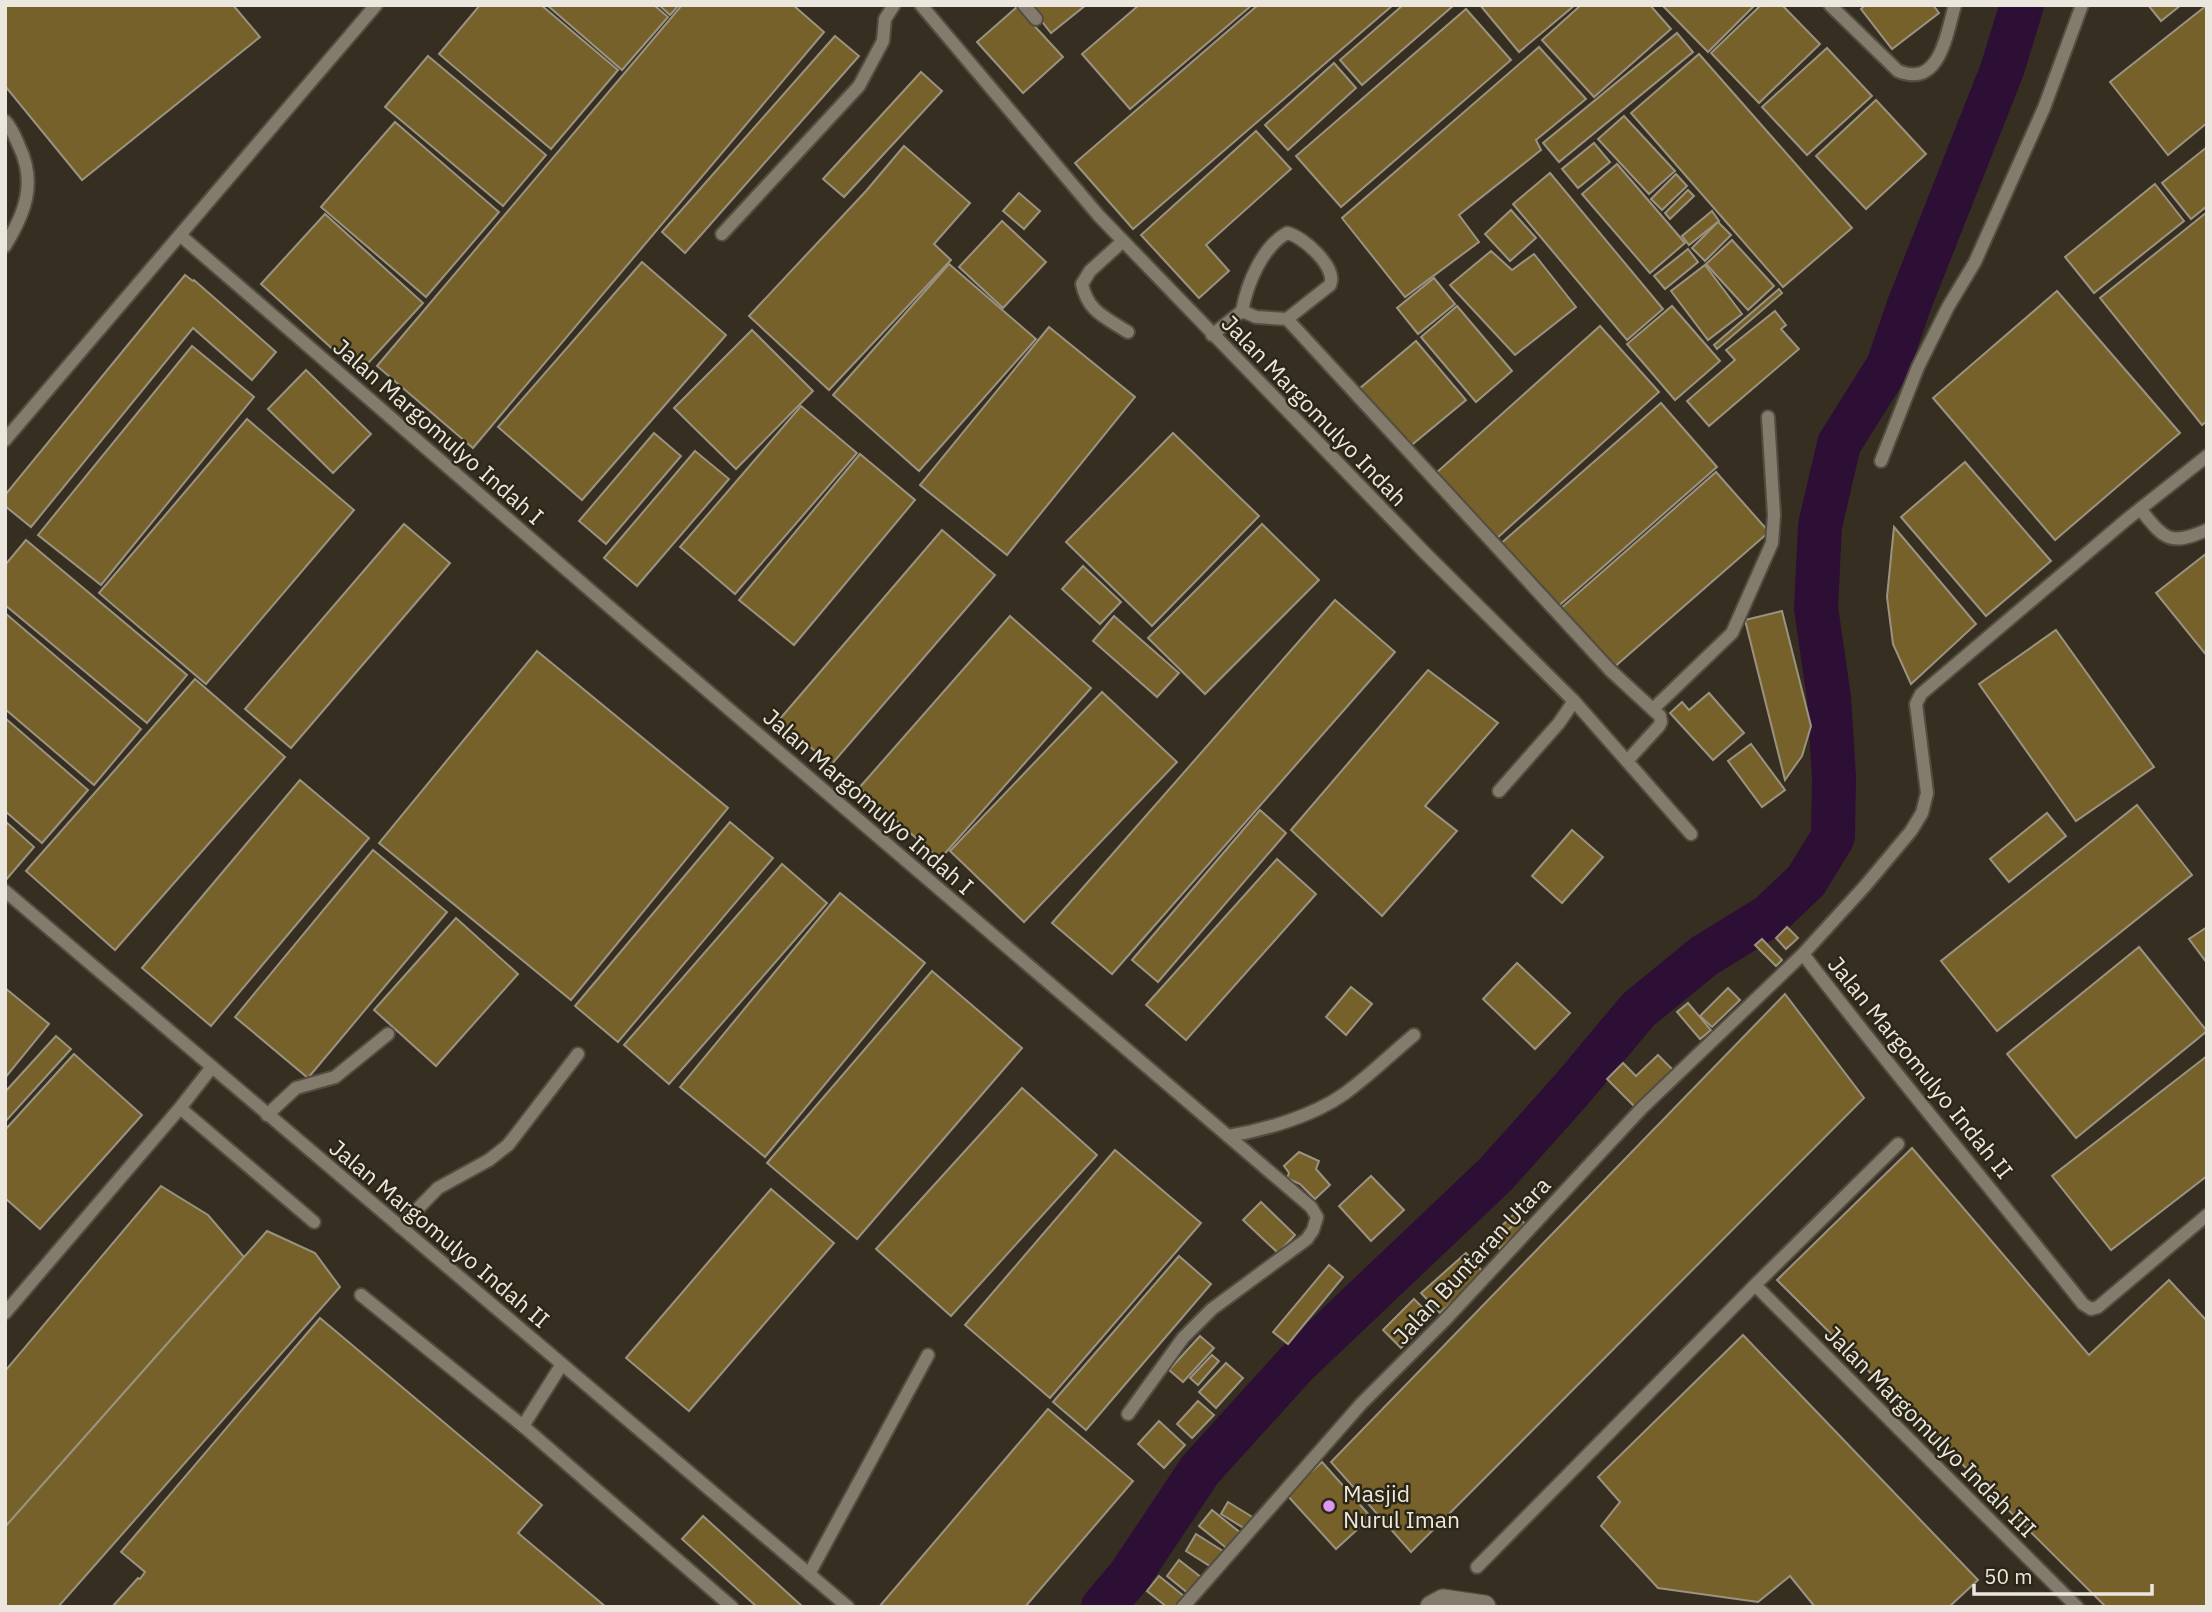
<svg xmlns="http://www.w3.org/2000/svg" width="2212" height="1612" font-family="'IBM Plex Sans',sans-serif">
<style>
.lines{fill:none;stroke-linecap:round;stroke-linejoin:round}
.river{stroke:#2d0e35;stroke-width:44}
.building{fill:#77612a;stroke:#9a9382;stroke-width:2}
.lane-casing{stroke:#534d41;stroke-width:16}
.street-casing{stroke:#534d41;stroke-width:26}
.lane{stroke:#837b6b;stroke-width:12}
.street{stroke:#837b6b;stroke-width:23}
.poi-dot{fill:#de98f2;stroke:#2c2617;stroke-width:2.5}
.labels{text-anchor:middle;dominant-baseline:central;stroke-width:5;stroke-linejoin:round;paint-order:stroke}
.street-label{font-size:23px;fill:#ebe7de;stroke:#2c2617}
.poi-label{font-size:23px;fill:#ebe7de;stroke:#2c2617;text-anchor:start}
</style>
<rect width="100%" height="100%" fill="#362f21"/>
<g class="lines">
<!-- river -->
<polyline class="river" points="1103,1607 1130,1575 1200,1470 1297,1363 1496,1174 1572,1089 1638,1010 1704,956 1769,916 1806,881 1833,837 1834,777 1829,698 1816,608 1820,526 1839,444 1888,366 1909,305 2002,70 2022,5"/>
</g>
<!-- building -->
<g class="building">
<polygon points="5,5 233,5 260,37 82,180 5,86"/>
<polygon points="480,5 541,5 618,70 551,149 439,54"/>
<polygon points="547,5 654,5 668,17 622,70"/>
<polygon points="659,5 679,5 670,15"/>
<polygon points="682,5 793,5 824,32 473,448 377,366"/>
<polygon points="1029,5 1086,5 1051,33"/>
<polygon points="1139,5 1252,5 1130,109 1082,54"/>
<polygon points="1258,5 1393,5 1133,229 1075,163"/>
<polygon points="1403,5 1454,5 1362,85 1340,60"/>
<polygon points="1480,5 1575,5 1519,52"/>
<polygon points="1581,5 1650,5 1671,29 1594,97 1542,40"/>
<polygon points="1662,5 1755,5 1708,52"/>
<polygon points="1761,5 1782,5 1820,44 1759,103 1711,53"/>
<polygon points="1865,5 1933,5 1939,13 1892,49 1861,9"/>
<polygon points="2148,5 2181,5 2161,21"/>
<polygon points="2207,5 2207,123 2168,155 2110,82"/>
<polygon points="1017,7 1063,57 1023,93 977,42"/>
<polygon points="1466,9 1511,60 1341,207 1296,156"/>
<polygon points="1677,33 1693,52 1559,162 1543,143"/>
<polygon points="835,36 859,56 685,253 662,232"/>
<polygon points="1539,47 1586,99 1536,140 1541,150 1459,215 1479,242 1405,297 1342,218"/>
<polygon points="1827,48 1872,96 1807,155 1762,107"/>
<polygon points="1699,54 1852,228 1783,287 1631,113"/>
<polygon points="428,56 546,155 503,206 385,107"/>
<polygon points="1334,63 1356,88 1288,150 1265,125"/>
<polygon points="921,72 942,91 844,197 823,179"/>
<polygon points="1876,100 1926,154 1866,209 1816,156"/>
<polygon points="1624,116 1675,171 1649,194 1598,139"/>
<polygon points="395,122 499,212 426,297 321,207"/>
<polygon points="1256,131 1291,169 1206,245 1229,271 1199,298 1141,235"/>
<polygon points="1594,143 1610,162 1578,188 1562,169"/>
<polygon points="904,146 970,203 934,244 951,260 829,390 749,316 866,191"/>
<polygon points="2207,147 2207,206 2191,219 2162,183"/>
<polygon points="1617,164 1685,243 1650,273 1582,194"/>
<polygon points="1550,173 1663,309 1627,340 1513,204"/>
<polygon points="1676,174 1687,186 1662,210 1651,199"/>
<polygon points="2155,184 2184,221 2094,293 2065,257"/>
<polygon points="1688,190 1694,196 1670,219 1665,213"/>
<polygon points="1019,193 1040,211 1024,229 1003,211"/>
<polygon points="1511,210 1536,238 1510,261 1485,234"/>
<polygon points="1712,211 1719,221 1689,245 1682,236"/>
<polygon points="2207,212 2207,421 2202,425 2100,298"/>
<polygon points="325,214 423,303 359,373 261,284"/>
<polygon points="1002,221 1046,262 1003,308 959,267"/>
<polygon points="1718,222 1731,235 1705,261 1692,248"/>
<polygon points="1732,240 1774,286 1748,310 1706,264"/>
<polygon points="1688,249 1698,262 1665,289 1654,276"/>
<polygon points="1491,251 1512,270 1534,254 1576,307 1515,355 1450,285"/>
<polygon points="642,262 726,335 582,500 498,427"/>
<polygon points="949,264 1036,339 919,471 833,395"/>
<polygon points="1705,265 1742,314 1708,340 1671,291"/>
<polygon points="185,275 193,281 194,280 276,352 252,380 193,328 31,527 5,506 5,495"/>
<polygon points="1434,278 1455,304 1418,334 1397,308"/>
<polygon points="1779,289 1782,293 1717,349 1714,345"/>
<polygon points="2057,291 2180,433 2055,540 1933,398"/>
<polygon points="1457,306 1512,371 1476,402 1421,337"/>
<polygon points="1672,306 1720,361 1675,400 1627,344"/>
<polygon points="1775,311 1786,325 1781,329 1799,349 1709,426 1687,401 1735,360 1726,350"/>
<polygon points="1600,326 1659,392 1496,539 1436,473"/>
<polygon points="1049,327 1135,397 1007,555 920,485"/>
<polygon points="752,330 813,391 736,469 674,408"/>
<polygon points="1416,341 1466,400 1408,448 1359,389"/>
<polygon points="192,346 254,397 101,585 38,535"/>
<polygon points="306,370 371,434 333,473 268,409"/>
<polygon points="1661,403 1717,467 1555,609 1499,545"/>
<polygon points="801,406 857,453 735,594 680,547"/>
<polygon points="247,419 354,510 206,684 99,593"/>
<polygon points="654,433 681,456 606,544 579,521"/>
<polygon points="1173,433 1259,516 1152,626 1066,542"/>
<polygon points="695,451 729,479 637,586 604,558"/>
<polygon points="860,454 915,500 794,645 739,600"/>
<polygon points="1965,462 2051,561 1986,616 1901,517"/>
<polygon points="1716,472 1769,532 1612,669 1560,609"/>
<polygon points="404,524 450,563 291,748 245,709"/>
<polygon points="1262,524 1319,580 1205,694 1148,638"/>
<polygon points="1894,527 1976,624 1911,684 1893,644 1887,597"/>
<polygon points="942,530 995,575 831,765 779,720"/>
<polygon points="26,540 187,675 147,723 5,605 5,565"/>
<polygon points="2207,553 2207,656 2156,593"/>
<polygon points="1083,566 1121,602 1100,624 1062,589"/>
<polygon points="1335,600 1395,652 1112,974 1052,923"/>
<polygon points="1782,611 1811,726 1802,756 1785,780 1745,620"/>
<polygon points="5,613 141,729 94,785 5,709"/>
<polygon points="1010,616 1091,688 940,859 859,788"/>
<polygon points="1114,616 1179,673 1157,697 1093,641"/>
<polygon points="2056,630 2154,767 2076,821 1979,684"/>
<polygon points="537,651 728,808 571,1000 379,843"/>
<polygon points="1428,670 1498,723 1425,806 1457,831 1382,916 1291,830"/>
<polygon points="195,679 285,757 115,950 26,871"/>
<polygon points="1102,692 1177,762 1024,922 950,851"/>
<polygon points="1709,693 1744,733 1713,760 1670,713 1682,702 1689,710"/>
<polygon points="5,718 88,790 42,843 5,811"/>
<polygon points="1751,744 1785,790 1762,807 1728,761"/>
<polygon points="300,780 369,838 211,1026 142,968"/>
<polygon points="2137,805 2192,875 1997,1031 1941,961"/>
<polygon points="1260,810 1286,833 1158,982 1132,960"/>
<polygon points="2047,813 2066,836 2009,882 1990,859"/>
<polygon points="5,821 34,847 5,881"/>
<polygon points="730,822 773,858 618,1042 575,1006"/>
<polygon points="1572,830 1603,857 1562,903 1532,876"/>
<polygon points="373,850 447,912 308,1078 235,1017"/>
<polygon points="1277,859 1316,894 1186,1040 1146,1005"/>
<polygon points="782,864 827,903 669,1084 624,1045"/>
<polygon points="840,893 925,963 765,1157 680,1087"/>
<polygon points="456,918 518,974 436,1066 374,1010"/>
<polygon points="1787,927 1798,938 1786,949 1776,938"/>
<polygon points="2207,927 2207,963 2189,939"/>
<polygon points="1762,939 1782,960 1776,966 1755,945"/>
<polygon points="2139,947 2207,1031 2076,1138 2007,1054"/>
<polygon points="1517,963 1570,1013 1535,1049 1483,999"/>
<polygon points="932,971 1022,1048 857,1239 767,1163"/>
<polygon points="1351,987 1372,1004 1346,1035 1326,1017"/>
<polygon points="5,988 49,1024 5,1078"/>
<polygon points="1728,988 1740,1000 1712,1027 1700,1016"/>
<polygon points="1785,994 1864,1098 1411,1552 1331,1462"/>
<polygon points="1688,1003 1711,1030 1700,1039 1677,1012"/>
<polygon points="56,1036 71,1049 5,1122 5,1092"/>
<polygon points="74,1054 142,1115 40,1229 5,1198 5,1130"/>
<polygon points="1658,1055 1674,1071 1635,1107 1607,1079 1623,1063 1636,1076"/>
<polygon points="2207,1056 2207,1176 2111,1250 2052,1176"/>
<polygon points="1022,1088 1097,1155 951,1316 876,1249"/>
<polygon points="1912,1148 2089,1355 2169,1280 2207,1321 2207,1607 2106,1607 1777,1280"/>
<polygon points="1115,1150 1201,1223 1050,1398 965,1325"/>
<polygon points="1299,1152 1319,1161 1316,1169 1330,1185 1315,1199 1300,1184 1287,1178 1289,1173 1284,1166"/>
<polygon points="1371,1176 1404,1210 1371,1241 1339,1206"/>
<polygon points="161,1186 208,1215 244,1257 5,1527 5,1371"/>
<polygon points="771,1189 834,1243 689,1411 626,1358"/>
<polygon points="1261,1202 1295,1235 1278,1253 1243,1220"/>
<polygon points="1514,1214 1520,1219 1494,1243 1489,1238"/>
<polygon points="1520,1219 1526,1225 1500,1249 1494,1243"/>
<polygon points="267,1231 315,1253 340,1287 58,1607 5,1607 5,1527"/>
<polygon points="1466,1253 1484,1273 1440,1313 1421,1293"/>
<polygon points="1179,1256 1211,1284 1086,1430 1053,1402"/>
<polygon points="1329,1265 1343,1277 1288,1344 1273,1332"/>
<polygon points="1414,1299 1432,1317 1401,1348 1383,1330"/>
<polygon points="320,1318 542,1505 518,1533 606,1607 112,1607 138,1578 140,1579 145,1572 121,1552"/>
<polygon points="1743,1335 1978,1580 1949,1607 1815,1607 1790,1576 1758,1602 1658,1588 1601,1526 1620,1502 1598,1477"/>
<polygon points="1200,1336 1214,1348 1183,1382 1169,1370"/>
<polygon points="1212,1355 1219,1361 1198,1385 1190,1378"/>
<polygon points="1226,1363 1243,1378 1216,1408 1199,1392"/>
<polygon points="1198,1401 1214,1415 1192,1438 1177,1424"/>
<polygon points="1048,1409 1133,1481 1025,1607 879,1607"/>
<polygon points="1159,1421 1185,1445 1164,1468 1138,1444"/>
<polygon points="1322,1462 1371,1517 1336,1549 1286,1494"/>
<polygon points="1228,1502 1254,1518 1247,1530 1221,1514"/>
<polygon points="1212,1510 1242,1534 1229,1550 1199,1526"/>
<polygon points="703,1516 803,1607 757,1607 682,1539"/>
<polygon points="1196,1534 1223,1551 1213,1568 1186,1551"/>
<polygon points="1179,1560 1202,1578 1189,1594 1167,1576"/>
<polygon points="1159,1576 1185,1597 1177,1607 1167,1607 1147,1591"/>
</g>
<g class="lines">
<!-- lane casing -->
<g class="lane-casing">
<g id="lane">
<polyline points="921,5 1099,216 1426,554 1574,701 1691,834"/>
<polyline points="1024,5 1036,19"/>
<path d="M 1830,5 L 1898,71 C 1940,88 1946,35 1955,5"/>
<path d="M 5,121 C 12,128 15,137 19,146 C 37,183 25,213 5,246"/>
<polyline points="722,234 859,86 883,41 885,19 894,5"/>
<polyline points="181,236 605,603 1311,1207 1317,1217 1313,1230 1307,1239 1212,1309 1183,1338 1128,1414"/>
<path d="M 1123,241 L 1090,271 L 1082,284 C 1088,312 1105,317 1128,332"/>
<polyline points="1287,319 1610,670 1660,716 1661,722 1659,726 1627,761"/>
<path d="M 1212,335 L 1242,311 C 1247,284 1262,247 1287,233 C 1303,236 1338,268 1330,285 L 1287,319 L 1256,317 L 1242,311"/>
<polyline points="5,440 376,5"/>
<polyline points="1881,461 1918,367 1948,307 1975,262 2044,108 2082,5"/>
<path d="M 2140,509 C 2164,538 2168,547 2207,530"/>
<polyline points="1653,709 1732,633 1772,543 1774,515 1768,417"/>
<polyline points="1499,791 1559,723 1574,701"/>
<polyline points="5,891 848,1607"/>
<path d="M 1803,954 C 1893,1072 1990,1187 2083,1304 L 2091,1309 L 2098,1307 L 2207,1215"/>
<polyline points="212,1067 180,1108 314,1222"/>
<polyline points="267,1115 296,1088 335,1077 388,1034"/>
<path d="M 1228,1136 C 1265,1130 1313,1116 1344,1094 C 1368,1077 1391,1054 1414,1035"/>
<polyline points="400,1227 438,1188 489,1160 508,1145 578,1054"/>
<polyline points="1755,1285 1898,1144"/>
<polyline points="361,1295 523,1426"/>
<polyline points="5,1313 180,1108"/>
<polyline points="562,1364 523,1426 732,1607"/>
<polyline points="1477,1567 1755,1285 2077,1607"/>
<polyline points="809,1574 928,1355"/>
<polyline points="1183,1607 1361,1404 1446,1319 1642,1108 1803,954 1865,886 1911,831 1922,813 1927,793 1916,704 1921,694 2126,520 2207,456"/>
</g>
</g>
<!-- street casing -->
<g class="street-casing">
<polyline id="street" points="1432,1607 1443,1601 1484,1607"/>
</g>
<!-- lane -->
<use href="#lane" class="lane"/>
<!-- street -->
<use href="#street" class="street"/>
</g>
<!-- markers -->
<circle class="poi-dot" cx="1329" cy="1506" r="7"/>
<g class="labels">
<!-- street labels -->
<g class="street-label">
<text transform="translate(1315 410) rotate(46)">Jalan Margomulyo Indah</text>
<text transform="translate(439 431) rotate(41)">Jalan Margomulyo Indah I</text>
<text transform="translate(869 801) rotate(41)">Jalan Margomulyo Indah I</text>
<text transform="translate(1921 1067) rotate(51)">Jalan Margomulyo Indah II</text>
<text transform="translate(440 1233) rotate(40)">Jalan Margomulyo Indah II</text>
<text transform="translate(1471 1260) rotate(-47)">Jalan Buntaran Utara</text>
<text transform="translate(1931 1431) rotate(45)">Jalan Margomulyo Indah III</text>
</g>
<!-- poi labels -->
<g class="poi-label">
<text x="1343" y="1493">Masjid<tspan x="1343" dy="26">Nurul Iman</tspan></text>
</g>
</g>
<!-- border -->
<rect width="2212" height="1612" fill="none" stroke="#ebe7de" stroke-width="14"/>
<!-- scale -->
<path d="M1974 1584v10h178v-10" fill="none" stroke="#ebe7de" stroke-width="3.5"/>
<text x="1984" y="1584" font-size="21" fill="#ebe7de" stroke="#2c2617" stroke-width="5" paint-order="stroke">50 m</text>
</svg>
